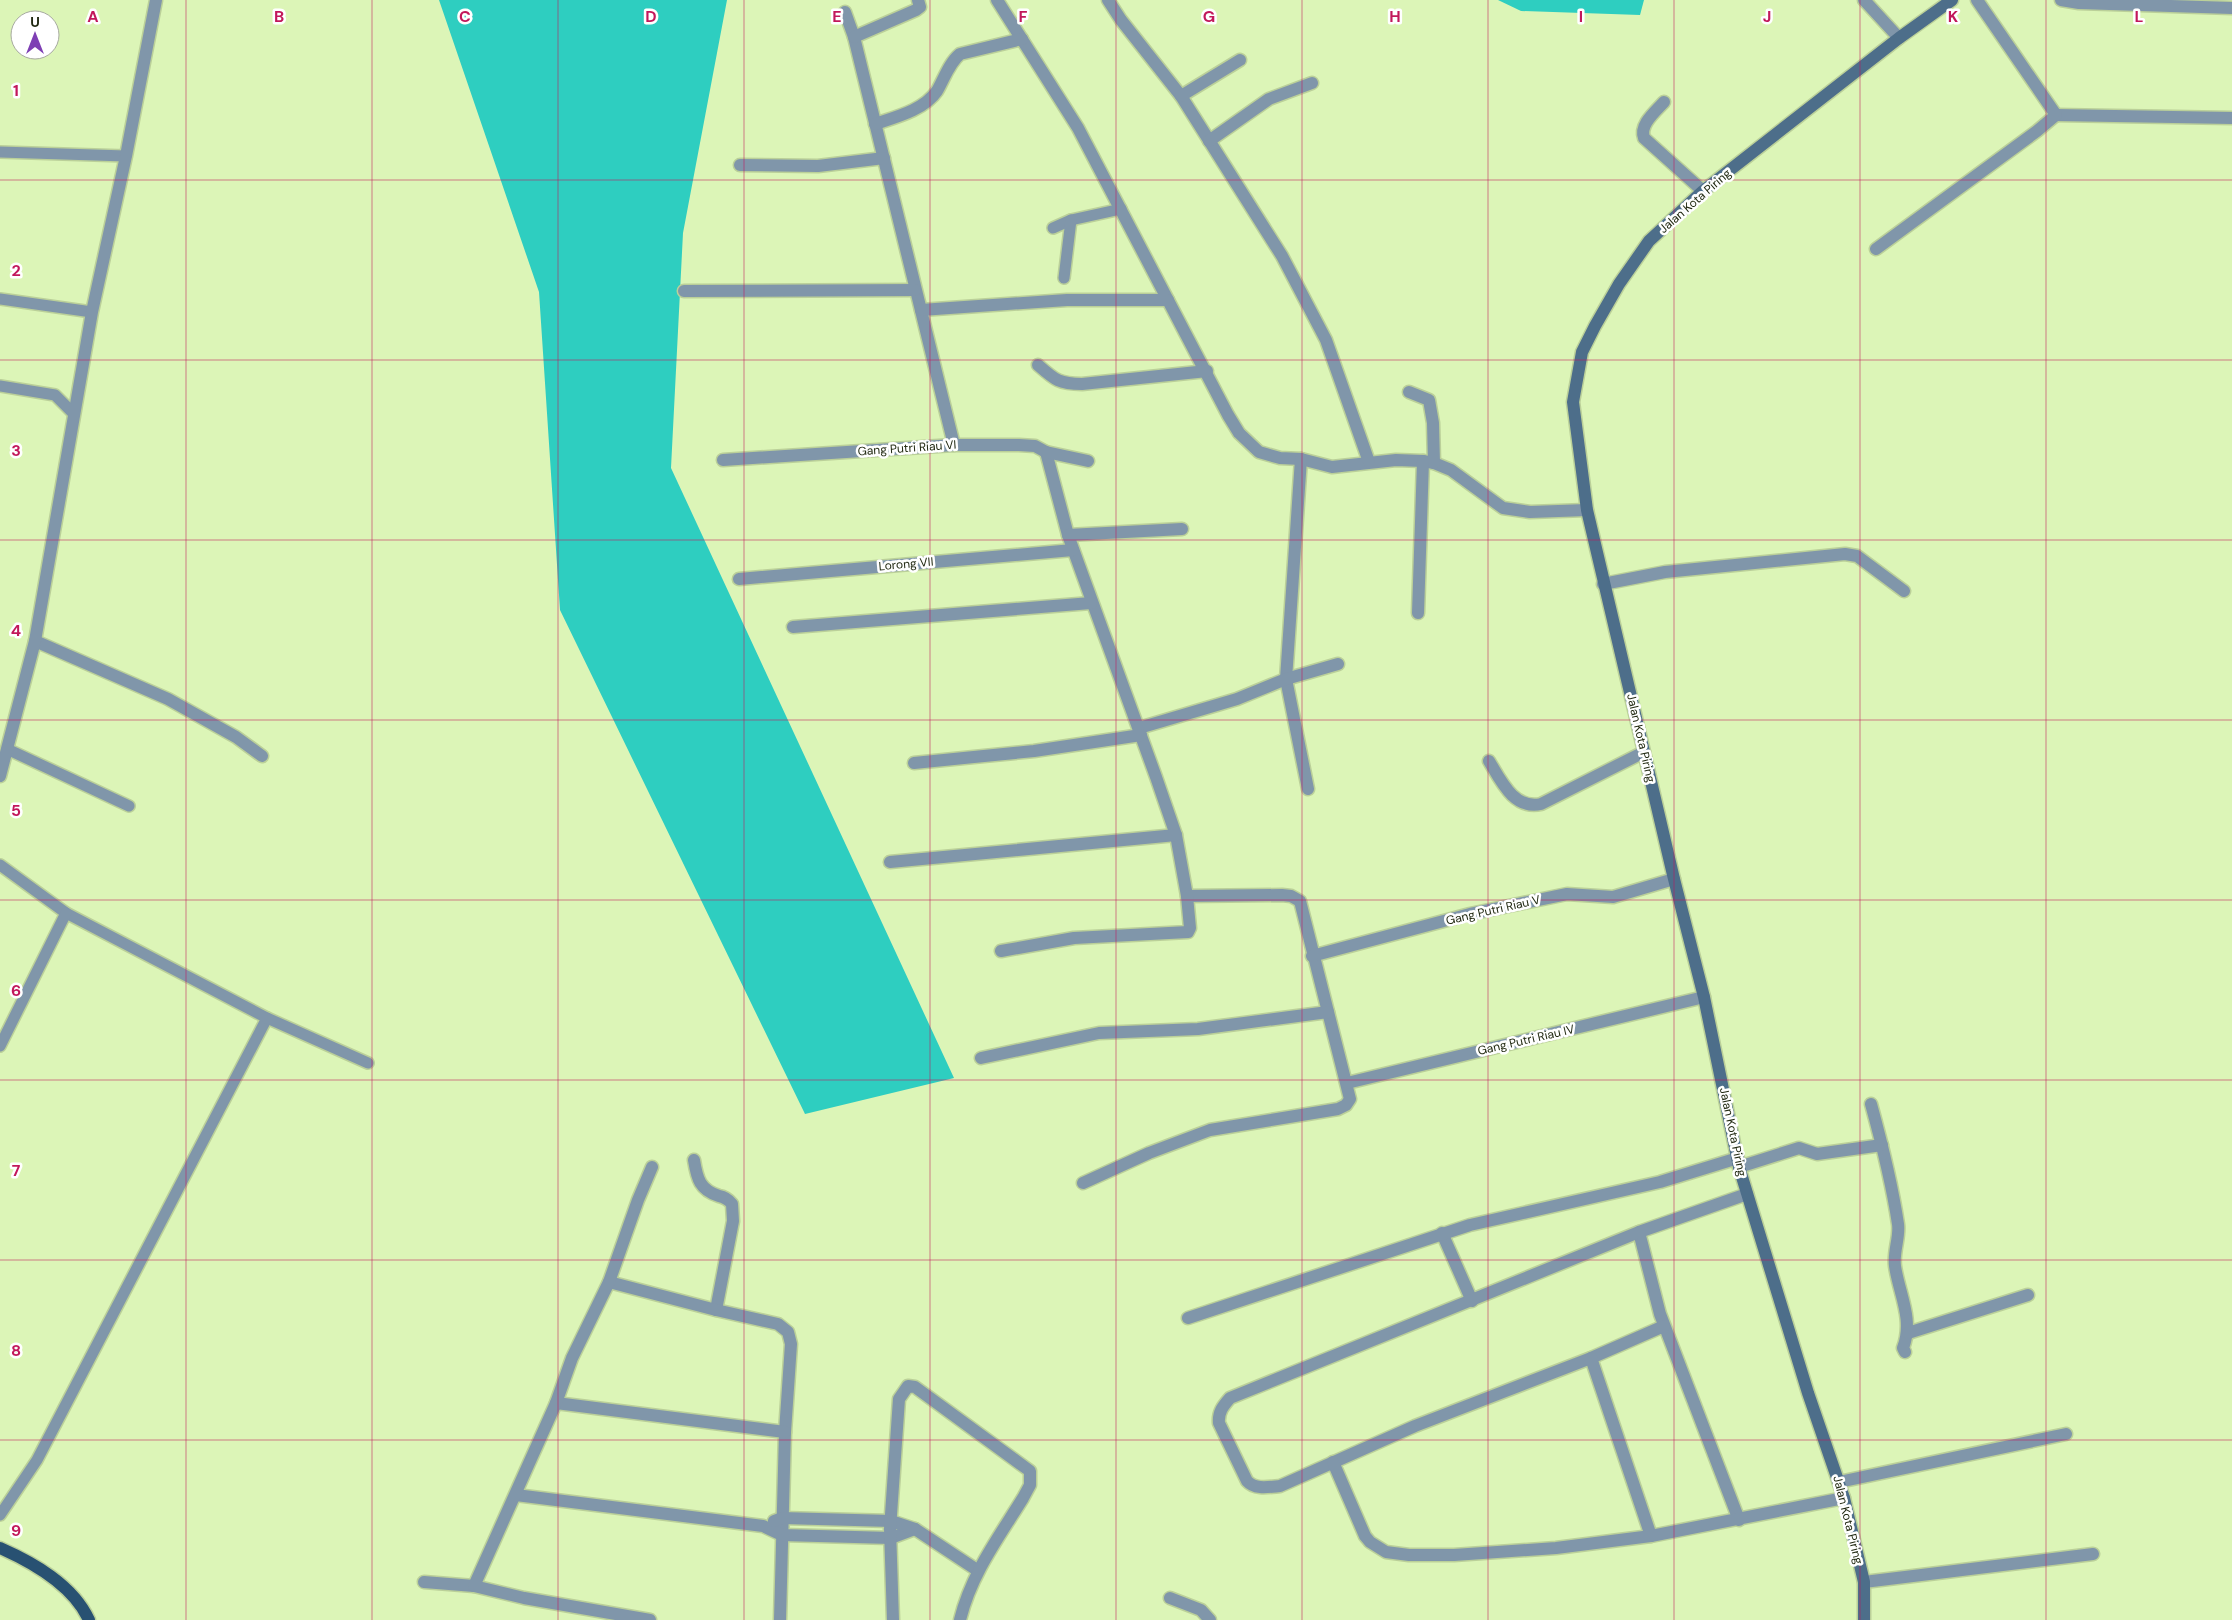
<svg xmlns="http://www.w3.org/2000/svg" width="2232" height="1620" font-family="'DM Sans',sans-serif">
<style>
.water{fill:#2ecec0}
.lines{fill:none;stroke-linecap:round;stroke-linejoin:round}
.lane-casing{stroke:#bbd099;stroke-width:14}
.street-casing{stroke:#bbd099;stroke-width:15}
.secondary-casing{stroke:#bbd099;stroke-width:15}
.primary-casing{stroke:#bbd099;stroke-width:15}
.lane{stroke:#8096aa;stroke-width:11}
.street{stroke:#8096aa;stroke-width:12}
.secondary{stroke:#4d6e8a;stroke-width:12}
.primary{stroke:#285172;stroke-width:12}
.grid{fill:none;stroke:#c2185b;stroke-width:1;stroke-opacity:0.55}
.labels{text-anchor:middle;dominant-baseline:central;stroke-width:5;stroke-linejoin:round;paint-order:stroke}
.street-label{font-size:12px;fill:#222a12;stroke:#fff}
.grid-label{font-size:16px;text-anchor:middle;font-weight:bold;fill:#c2185b;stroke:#fff;stroke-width:5;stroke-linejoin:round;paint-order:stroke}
</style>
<rect width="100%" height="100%" fill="#dcf5b7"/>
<!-- water -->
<g class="water">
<polygon points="439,0 727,0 683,233 671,468 954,1078 805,1114 560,610 539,292"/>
<polygon points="1498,0 1644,0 1640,15 1521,11"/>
</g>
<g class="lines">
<!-- lane casing -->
<g class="lane-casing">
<g id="lane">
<polyline points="0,152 126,156"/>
<polyline points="1053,228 1071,220 1121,209"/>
<polyline points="1064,278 1071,220"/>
<polyline points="0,299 92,312"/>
<polyline points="0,386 55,395 74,414"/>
<polyline points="7,749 129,806"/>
<polyline points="0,865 66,913 267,1018 37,1460 0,1515"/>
<polyline points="267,1018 368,1063"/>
<polyline points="0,1046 66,913"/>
</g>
</g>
<!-- street casing -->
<g class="street-casing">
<g id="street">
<polyline points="997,0 1078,128 1228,415 1239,433 1259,452 1280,458 1301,459 1332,467 1396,460 1423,461 1434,463 1451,470 1503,508 1530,512 1587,510"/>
<polyline points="1108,0 1121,20 1181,96 1282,256 1326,340 1369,462"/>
<polyline points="1864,0 1899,38"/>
<polyline points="2061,0 2079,3 2232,8"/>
<polyline points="845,12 854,37 954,445"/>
<polyline points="854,37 916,10 920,7 918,0"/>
<polyline points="1181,96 1240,60"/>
<path d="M 1664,102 C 1655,112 1639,125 1644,138 L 1703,191"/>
<polyline points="2056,115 2232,118"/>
<path d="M 875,124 C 896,117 924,110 937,91 C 944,79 949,63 960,54 L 1022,39"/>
<polyline points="1209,141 1269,99 1312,83"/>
<polyline points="740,165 818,166 884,158"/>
<polyline points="1876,249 2037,131 2056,115 1977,0"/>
<polyline points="684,291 915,290"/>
<polyline points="921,310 1067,300 1168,300"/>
<path d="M 1038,365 C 1055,380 1059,384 1082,384 L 1207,371"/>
<polyline points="1409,392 1429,400 1433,423 1434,463"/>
<polyline points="1046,452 1068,535 1156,777 1176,835 1187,896 1282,895 1291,896 1300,901 1350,1099 1346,1105 1338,1109 1210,1130 1149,1153 1083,1183"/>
<polyline points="1301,459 1286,679 1308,789"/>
<polyline points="723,460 954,445 1019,445 1035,446 1046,452 1088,461"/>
<polyline points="1068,535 1182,529"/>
<polyline points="739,579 1073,550"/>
<polyline points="1603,584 1665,572 1845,554 1857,556 1904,591"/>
<polyline points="1418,613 1423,461"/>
<polyline points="793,627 1091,603"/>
<polyline points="35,641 168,699 236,737 262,756"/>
<polyline points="1139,728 1237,699 1286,679 1338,664"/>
<path d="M 1489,761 C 1501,781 1514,810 1541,804 L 1644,752"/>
<polyline points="914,763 1034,751 1141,735"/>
<polyline points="0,776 35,641 92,312 126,156 156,0"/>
<polyline points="890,862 1176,835"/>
<polyline points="1001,951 1074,938 1188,932 1190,928 1187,896"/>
<polyline points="1312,956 1470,914 1567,894 1613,897 1674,879"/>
<polyline points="981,1058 1099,1033 1198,1029 1328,1012"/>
<polyline points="1347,1083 1704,997"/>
<path d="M 1871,1104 C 1882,1144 1892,1184 1898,1224 C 1900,1237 1893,1252 1895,1266 C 1899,1294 1914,1319 1903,1348 L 1905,1352"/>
<path d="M 694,1160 C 697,1179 700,1190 719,1196 C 725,1197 728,1199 732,1204 L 733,1221 L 716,1310"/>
<polyline points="1739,1167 1799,1148 1817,1154 1882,1145"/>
<polyline points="1639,1232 1660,1314 1739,1520"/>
<polyline points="1442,1233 1472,1301"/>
<polyline points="609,1282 716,1310 778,1324 788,1332 791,1344 785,1432 780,1620"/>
<polyline points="1188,1318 1470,1225 1660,1182 1738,1158"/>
<path d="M 1664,1326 L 1591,1358 L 1415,1426 L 1280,1486 C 1269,1487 1255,1490 1247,1481 L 1219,1423 C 1218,1412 1223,1406 1230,1398 L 1639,1232 L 1747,1194"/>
<polyline points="1908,1333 2028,1295"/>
<polyline points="1591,1358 1651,1536"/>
<polyline points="556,1403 785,1432"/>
<polyline points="1333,1462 1365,1536 1370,1542 1386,1552 1409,1555 1454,1555 1556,1548 1651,1536 1844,1498"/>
<polyline points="1839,1482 2066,1434"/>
<polyline points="516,1495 763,1526 782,1535 891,1538 915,1529"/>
<polyline points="774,1521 782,1518 891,1521 915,1529 977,1570"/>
<polyline points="424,1582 474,1586"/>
<polyline points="1864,1582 2093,1554"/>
<polyline points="1170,1598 1201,1610 1210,1620"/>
<polyline points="650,1620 524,1598 474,1586 556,1403 572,1358 609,1282 638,1200 652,1167"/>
<path d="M 893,1620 L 890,1529 L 899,1399 L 908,1386 L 915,1387 L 1030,1471 L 1030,1485 L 1023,1498 C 999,1537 971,1574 960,1620"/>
</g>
</g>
<!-- secondary casing -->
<g class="secondary-casing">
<polyline id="secondary" points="1864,1620 1864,1582 1844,1498 1808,1393 1739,1167 1704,997 1674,879 1587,510 1573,402 1582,352 1595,326 1619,284 1649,241 1703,191 1899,38 1952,0"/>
</g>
<!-- primary casing -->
<g class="primary-casing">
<path id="primary" d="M 0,1548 C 34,1563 73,1585 89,1620"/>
</g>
<!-- lane -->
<use href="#lane" class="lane"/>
<!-- street -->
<use href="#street" class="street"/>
<!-- secondary -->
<use href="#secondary" class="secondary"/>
<!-- primary -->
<use href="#primary" class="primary"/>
</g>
<!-- grid -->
<path class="grid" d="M 186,0 L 186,1620M 372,0 L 372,1620M 558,0 L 558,1620M 744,0 L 744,1620M 930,0 L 930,1620M 1116,0 L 1116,1620M 1302,0 L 1302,1620M 1488,0 L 1488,1620M 1674,0 L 1674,1620M 1860,0 L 1860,1620M 2046,0 L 2046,1620M 0,180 L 2232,180M 0,360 L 2232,360M 0,540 L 2232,540M 0,720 L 2232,720M 0,900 L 2232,900M 0,1080 L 2232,1080M 0,1260 L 2232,1260M 0,1440 L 2232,1440"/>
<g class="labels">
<!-- street labels -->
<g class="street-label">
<text transform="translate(1695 201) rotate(-41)">Jalan Kota Piring</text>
<text transform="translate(907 448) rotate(-4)">Gang Putri Riau VI</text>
<text transform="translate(906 564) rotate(-5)">Lorong VII</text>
<text transform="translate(1641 738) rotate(77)">Jalan Kota Piring</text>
<text transform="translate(1493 910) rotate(-13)">Gang Putri Riau V</text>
<text transform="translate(1526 1040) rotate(-13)">Gang Putri Riau IV</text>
<text transform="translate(1733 1132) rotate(78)">Jalan Kota Piring</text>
<text transform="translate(1848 1520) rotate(76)">Jalan Kota Piring</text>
</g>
</g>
<g class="grid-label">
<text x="93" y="22">A</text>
<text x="279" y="22">B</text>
<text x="465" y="22">C</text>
<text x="651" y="22">D</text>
<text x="837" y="22">E</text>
<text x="1023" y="22">F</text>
<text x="1209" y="22">G</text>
<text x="1395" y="22">H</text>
<text x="1581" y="22">I</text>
<text x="1767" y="22">J</text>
<text x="1953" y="22">K</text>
<text x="2139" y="22">L</text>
<text x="16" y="96">1</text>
<text x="16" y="276">2</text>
<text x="16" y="456">3</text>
<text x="16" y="636">4</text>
<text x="16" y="816">5</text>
<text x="16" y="996">6</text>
<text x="16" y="1176">7</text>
<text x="16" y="1356">8</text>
<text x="16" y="1536">9</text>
</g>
<!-- north arrow -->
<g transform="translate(35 35)"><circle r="24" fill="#ffffff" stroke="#a7aaa0"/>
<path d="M0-4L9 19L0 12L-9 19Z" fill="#7e3fb4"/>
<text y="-8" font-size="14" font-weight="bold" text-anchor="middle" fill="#222a12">U</text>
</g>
</svg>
